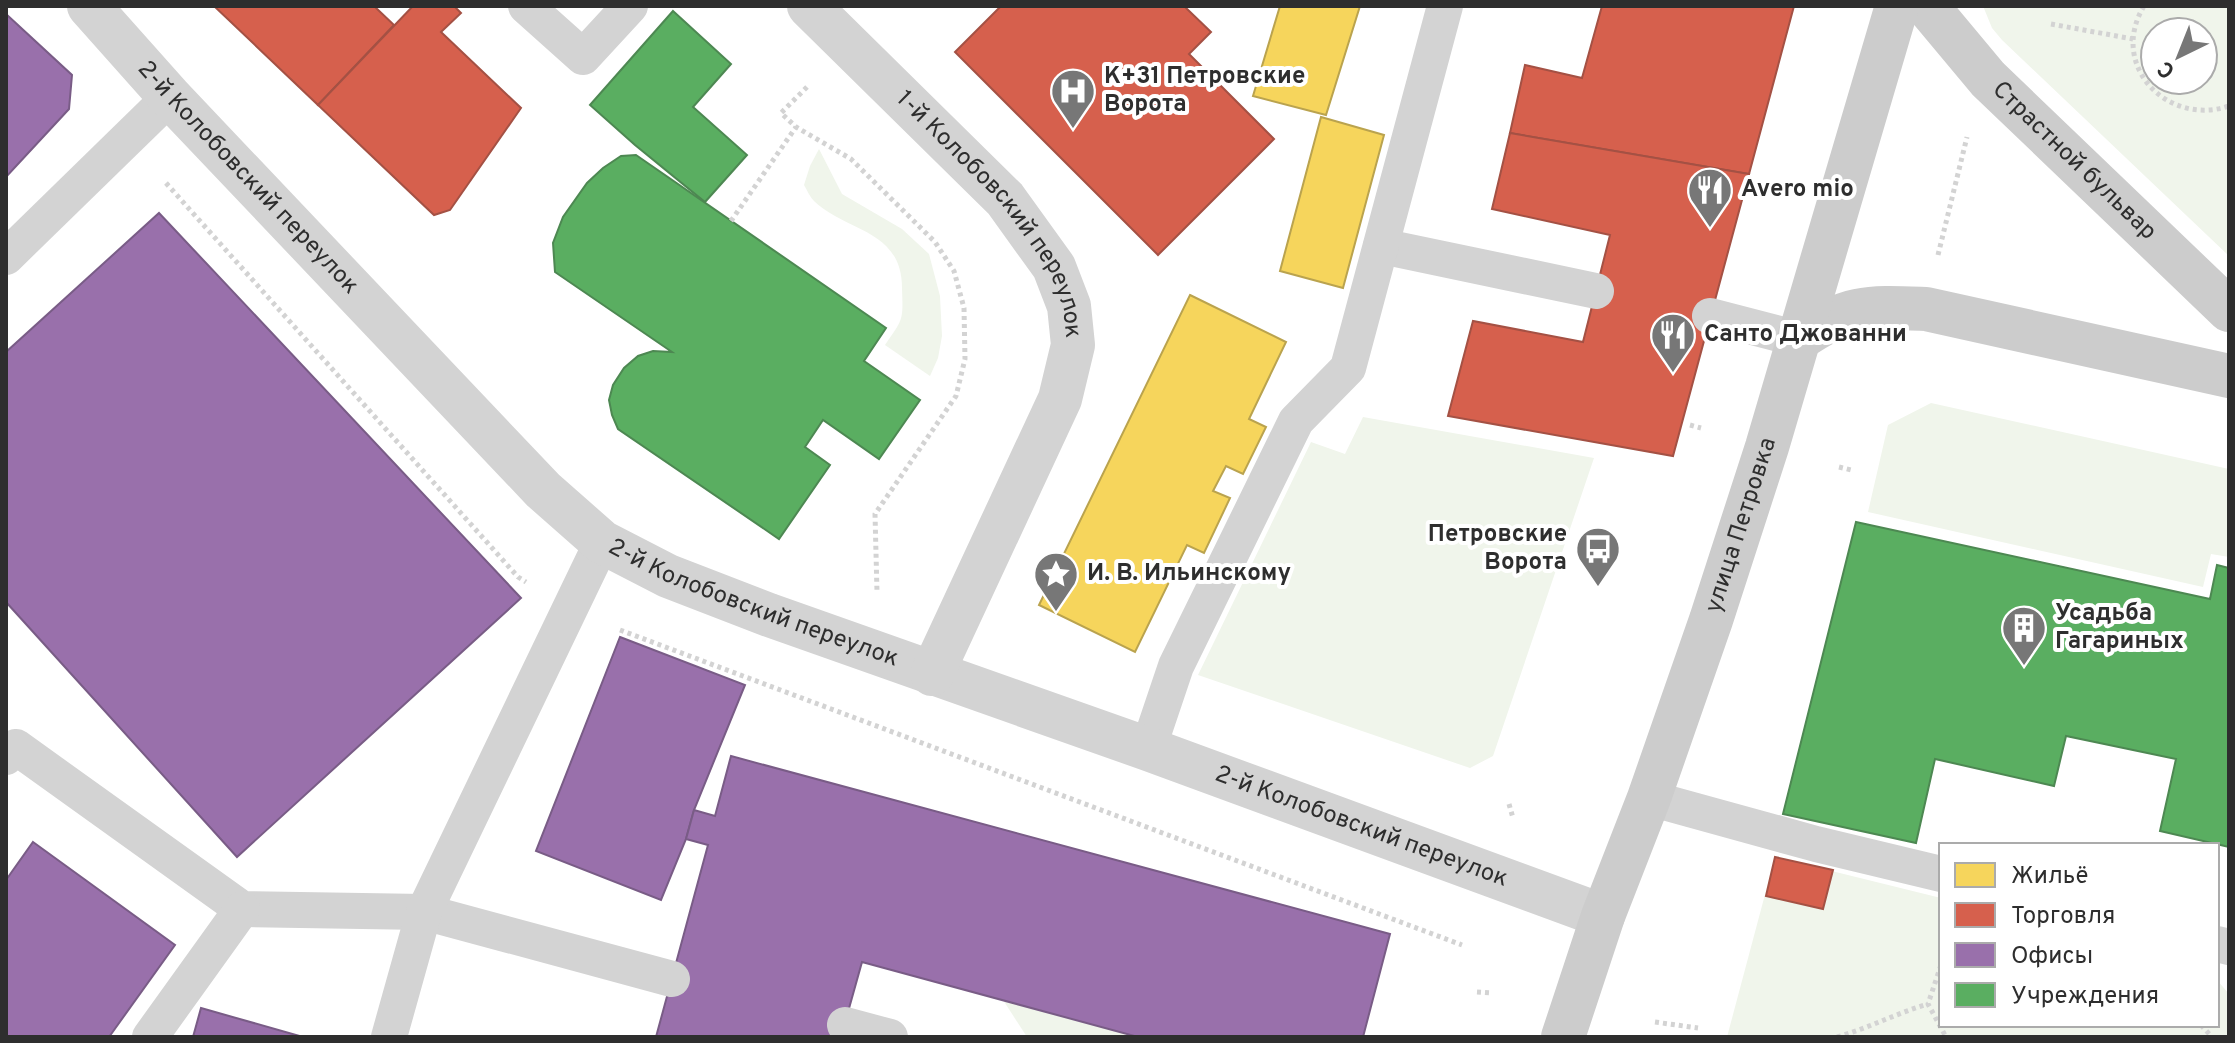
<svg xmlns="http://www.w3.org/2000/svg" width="2235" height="1043" font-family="Overpass,sans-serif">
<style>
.green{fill:#f0f5eb;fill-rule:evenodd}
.homes{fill:#f6d55c;stroke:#baa34e;stroke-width:2}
.shops{fill:#d6604d;stroke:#a45144;stroke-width:2}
.offices{fill:#9970ab;stroke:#795c86;stroke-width:2}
.public{fill:#5aae61;stroke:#4d8852;stroke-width:2}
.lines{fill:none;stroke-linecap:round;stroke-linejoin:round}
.path{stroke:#d3d3d3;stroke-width:5;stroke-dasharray:4 4;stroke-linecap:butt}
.service{stroke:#d3d3d3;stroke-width:36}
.minor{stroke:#d3d3d3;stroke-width:44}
.secondary{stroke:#ccc;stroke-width:44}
.labels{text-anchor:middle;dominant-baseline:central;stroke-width:8;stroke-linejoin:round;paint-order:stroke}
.poi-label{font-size:24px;font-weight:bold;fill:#2e2e2e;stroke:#fff;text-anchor:start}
.street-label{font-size:24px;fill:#2e2e2e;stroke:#fff}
</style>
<rect width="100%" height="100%" fill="#fff"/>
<!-- green -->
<g class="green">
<path d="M 1983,6 L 2229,6 L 2229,256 L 2002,40 L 1992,28 ZM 2203,32 L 2203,80 L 2155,80 L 2155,32 Z"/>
<path d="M 819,149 L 842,194 L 902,229 L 929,254 L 940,296 L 942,336 L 938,358 L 930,376 L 885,345 C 904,318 903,320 902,288 C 902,229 846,232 814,201 C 810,197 807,190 804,185 L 810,166 Z"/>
<polygon points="1931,403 2229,469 2229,557 2211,554 2203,587 1868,512 1888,425"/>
<polygon points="1363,417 1594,458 1493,756 1470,768 1198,675 1311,442 1345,454"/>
<polygon points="1775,857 1941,898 1941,1025 2217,1025 2217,980 2229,994 2229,1037 1727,1037"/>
<polygon points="1003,1000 1138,1037 1027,1037"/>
</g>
<!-- homes -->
<g class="homes">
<polygon points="1280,6 1360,6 1326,115 1253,96"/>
<polygon points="1321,117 1384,135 1343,288 1280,271"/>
<polygon points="1190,295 1286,342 1249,419 1266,427 1243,474 1226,466 1213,491 1230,498 1204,553 1187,545 1135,652 1039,605"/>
</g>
<!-- shops -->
<g class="shops">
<polygon points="214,6 374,6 394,25 318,105"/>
<polygon points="413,6 454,6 461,13 441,32 521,108 450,210 434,215 318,105"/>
<polygon points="1001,6 1184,6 1211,32 1189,54 1274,139 1158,255 955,52"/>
<polygon points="1602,6 1794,6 1749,174 1510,133 1525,65 1582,78"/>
<polygon points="1510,133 1749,174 1673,456 1448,416 1473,321 1583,342 1610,235 1492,209"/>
<polygon points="1775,857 1833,870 1823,909 1766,896"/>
</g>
<!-- offices -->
<g class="offices">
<polygon points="6,14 72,75 69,109 6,177"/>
<polygon points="159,213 521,598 237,857 6,602 6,352"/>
<polygon points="620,637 745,685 694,810 686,839 661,900 536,851"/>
<polygon points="731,756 1390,934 1363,1037 1138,1037 862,962 841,1037 656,1037 708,845 686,839 694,810 715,816"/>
<polygon points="33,842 175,945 109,1037 6,1037 6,880"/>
<polygon points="201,1008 303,1037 193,1037"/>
</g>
<!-- public -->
<g class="public">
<polygon points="673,11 731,64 693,107 747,155 705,202 635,145 590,105"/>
<polygon points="636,155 886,328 864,361 920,400 879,459 823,420 805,447 830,465 779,539 618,429 612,415 609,400 613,385 624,368 638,356 653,351 672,352 555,272 553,243 563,217 587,183 603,168 621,156"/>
<polygon points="1856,522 2210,599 2217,565 2229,568 2229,847 2160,831 2176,759 2066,736 2054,786 1935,759 1916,843 1783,814"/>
</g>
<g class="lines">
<!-- path -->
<g class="path">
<path d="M 2144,6 C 2108,65 2167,127 2229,106"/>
<polyline points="2051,24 2133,39"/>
<polyline points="807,87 781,113 796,127 851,159 935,242 954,271 964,308 965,359 956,396 875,514 877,592"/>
<polyline points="166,183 518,577 526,582"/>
<polyline points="731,221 796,127"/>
<polyline points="1938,255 1967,137"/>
<polyline points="1690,425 1701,428"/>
<polyline points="1839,467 1851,470"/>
<polyline points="620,630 1462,945"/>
<polyline points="1509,804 1513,818"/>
<polyline points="1941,965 1928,1004 1946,1037"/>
<polyline points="1477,992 1492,993"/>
<polyline points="1655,1022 1698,1028"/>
<polyline points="2201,1025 2212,1037"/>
<path d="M 1837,1037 C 1869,1028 1897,1013 1928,1004"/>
</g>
<!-- service -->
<g class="service">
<polyline points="526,6 583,57 630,6"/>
<polyline points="1381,246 1596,291"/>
<polyline points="6,257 170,97"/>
<polyline points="1710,316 1799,339"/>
<polyline points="1148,749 1176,666 1296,421 1348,368 1445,6"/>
<polyline points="6,757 16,747 242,909 424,912 672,979"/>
<polyline points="1649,798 1816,844 1941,874"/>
<polyline points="2217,944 2229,947"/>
<polyline points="845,1025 890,1037"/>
<polyline points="150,1037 242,909"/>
<polyline points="389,1037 424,912 602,542"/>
</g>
<!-- minor -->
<g class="minor">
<path id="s1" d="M 89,6 L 170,97 L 543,490 L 602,542 L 668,576 L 769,615 L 1148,749 L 1603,916"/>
<path id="s2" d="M 809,6 L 1005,199 L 1054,267 L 1069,306 L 1073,345 L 1060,399 L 932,674"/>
</g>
<!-- secondary -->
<g class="secondary">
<path id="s3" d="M 1927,6 L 1988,79 L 2229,310"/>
<path d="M 1799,339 C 1848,305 1869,307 1926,309 L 2229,376"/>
<path id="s4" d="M 1563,1037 L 1603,916 L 1649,798 L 1711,620 L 1767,447 L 1897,6"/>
</g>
</g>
<!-- icons -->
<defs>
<g id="hospital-pin" transform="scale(2.3)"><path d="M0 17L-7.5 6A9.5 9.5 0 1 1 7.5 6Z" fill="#777" stroke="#fff"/><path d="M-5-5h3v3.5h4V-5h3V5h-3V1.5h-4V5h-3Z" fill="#fff"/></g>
<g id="restaurant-pin" transform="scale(2.3)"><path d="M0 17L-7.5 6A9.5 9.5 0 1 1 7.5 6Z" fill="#777" stroke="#fff"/><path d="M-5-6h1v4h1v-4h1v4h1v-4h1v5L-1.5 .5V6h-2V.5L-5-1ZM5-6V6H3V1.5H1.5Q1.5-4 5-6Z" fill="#fff"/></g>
<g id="bus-pin" transform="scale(2.3)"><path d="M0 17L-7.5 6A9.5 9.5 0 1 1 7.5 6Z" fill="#777" stroke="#fff"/><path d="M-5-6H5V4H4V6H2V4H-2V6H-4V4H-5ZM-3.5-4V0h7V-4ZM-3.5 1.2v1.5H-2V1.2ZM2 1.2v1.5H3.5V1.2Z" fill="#fff"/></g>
<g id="sight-pin" transform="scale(2.3)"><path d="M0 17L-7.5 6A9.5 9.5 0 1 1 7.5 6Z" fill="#777" stroke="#fff"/><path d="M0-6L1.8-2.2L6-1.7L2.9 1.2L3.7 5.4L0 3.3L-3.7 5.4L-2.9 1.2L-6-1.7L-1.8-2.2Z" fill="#fff"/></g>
<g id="building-pin" transform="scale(2.3)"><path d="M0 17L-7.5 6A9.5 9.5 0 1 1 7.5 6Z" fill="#777" stroke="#fff"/><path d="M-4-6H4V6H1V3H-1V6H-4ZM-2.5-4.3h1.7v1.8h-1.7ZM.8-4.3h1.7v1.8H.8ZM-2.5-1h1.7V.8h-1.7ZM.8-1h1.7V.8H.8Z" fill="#fff"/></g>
</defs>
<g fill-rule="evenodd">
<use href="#hospital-pin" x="1073" y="91"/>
<use href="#restaurant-pin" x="1710" y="190"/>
<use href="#restaurant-pin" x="1673" y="335"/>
<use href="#bus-pin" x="1598" y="549"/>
<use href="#sight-pin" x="1056" y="574"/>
<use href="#building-pin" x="2024" y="628"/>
</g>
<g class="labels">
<!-- poi labels -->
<g class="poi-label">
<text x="1104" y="77">К+31 Петровские<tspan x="1104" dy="28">Ворота</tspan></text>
<text x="1741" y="190">Avero mio</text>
<text x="1704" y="335">Санто Джованни</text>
<text x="1567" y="535" text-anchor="end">Петровские<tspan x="1567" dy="28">Ворота</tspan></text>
<text x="1087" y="574">И. В. Ильинскому</text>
<text x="2055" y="614">Усадьба<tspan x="2055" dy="28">Гагариных</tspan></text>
</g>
<!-- street labels -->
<g class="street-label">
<text stroke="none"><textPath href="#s3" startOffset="214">Страстной бульвар</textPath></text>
<text stroke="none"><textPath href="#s1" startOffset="234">2-й Колобовский переулок</textPath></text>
<text stroke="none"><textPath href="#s2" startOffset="280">1-й Колобовский переулок</textPath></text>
<text stroke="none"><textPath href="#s4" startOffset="542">улица Петровка</textPath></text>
<text stroke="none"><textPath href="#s1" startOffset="906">2-й Колобовский переулок</textPath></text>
<text stroke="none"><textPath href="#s1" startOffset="1554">2-й Колобовский переулок</textPath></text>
</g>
</g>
<!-- border -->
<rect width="2235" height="1043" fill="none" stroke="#2e2e2e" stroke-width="16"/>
<!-- legend -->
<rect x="1939" y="843" width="280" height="184" fill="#ffffff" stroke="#ababab" stroke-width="2"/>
<rect x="1955" y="863" width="40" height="24" fill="#f6d55c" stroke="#ababab" stroke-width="2"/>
<text x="2011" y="883" font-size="24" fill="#2e2e2e">Жильё</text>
<rect x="1955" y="903" width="40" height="24" fill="#d6604d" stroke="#ababab" stroke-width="2"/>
<text x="2011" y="923" font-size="24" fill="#2e2e2e">Торговля</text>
<rect x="1955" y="943" width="40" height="24" fill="#9970ab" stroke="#ababab" stroke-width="2"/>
<text x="2011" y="963" font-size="24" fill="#2e2e2e">Офисы</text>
<rect x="1955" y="983" width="40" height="24" fill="#5aae61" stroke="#ababab" stroke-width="2"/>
<text x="2011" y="1003" font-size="24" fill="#2e2e2e">Учреждения</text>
<!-- north arrow -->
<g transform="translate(2179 56) rotate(223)"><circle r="38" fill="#ffffff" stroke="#ababab" stroke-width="2"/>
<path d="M0-6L14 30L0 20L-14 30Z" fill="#777777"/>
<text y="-12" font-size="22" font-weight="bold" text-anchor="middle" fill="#2e2e2e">С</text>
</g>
</svg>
